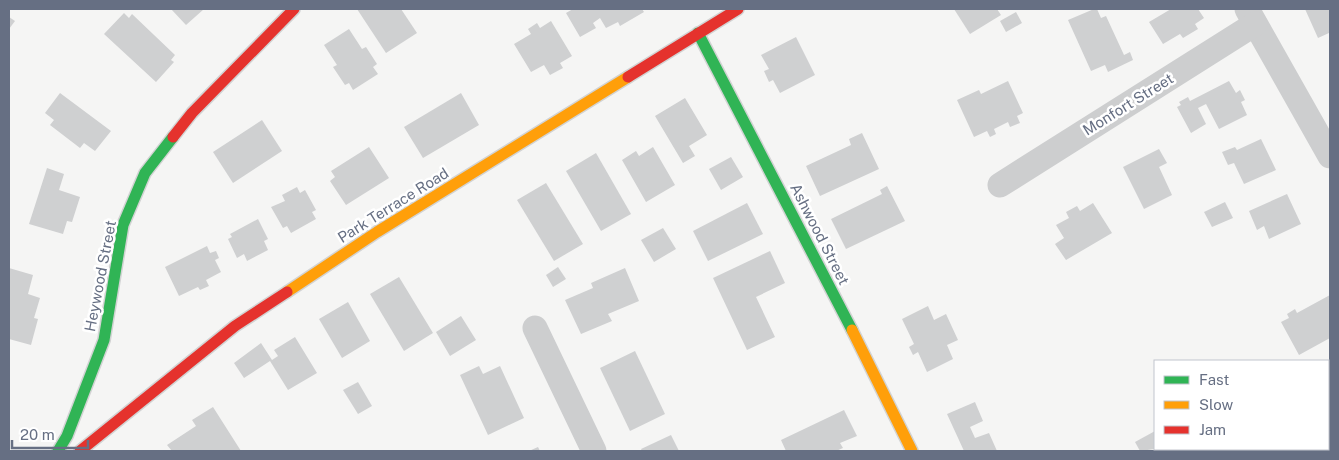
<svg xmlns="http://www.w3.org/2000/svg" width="1339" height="460" font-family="'Public Sans',sans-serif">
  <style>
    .building { fill: #cfd0d1 }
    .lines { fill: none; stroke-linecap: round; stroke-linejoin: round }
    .fast-casing { stroke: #d2d3d3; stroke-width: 14 }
    .slow-casing { stroke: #d2d3d3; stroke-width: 14 }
    .jam-casing { stroke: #d2d3d3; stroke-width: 14 }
    .street { stroke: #cdcecf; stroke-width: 25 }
    .fast { stroke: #30b455; stroke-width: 11 }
    .slow { stroke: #ff9f0a; stroke-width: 11 }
    .jam { stroke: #e5322d; stroke-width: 11 }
    .labels { text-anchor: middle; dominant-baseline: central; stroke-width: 5; stroke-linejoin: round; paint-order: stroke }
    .street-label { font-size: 15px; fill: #666f83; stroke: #fff }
  </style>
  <rect width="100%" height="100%" fill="#f5f5f4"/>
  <g class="building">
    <path d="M 171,9 L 204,9 L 186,25 Z"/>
    <path d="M 357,9 L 401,9 L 417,33 L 386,53 Z"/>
    <path d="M 573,9 L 642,9 L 644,12 L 620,26 L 618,22 L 606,28 L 600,18 L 593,23 L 596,28 L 580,37 L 566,13 Z"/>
    <path d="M 954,9 L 997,9 L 1001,15 L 970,34 Z"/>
    <path d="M 1094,9 L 1097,9 L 1101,18 L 1106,16 L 1124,55 L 1130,52 L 1133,60 L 1108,72 L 1105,65 L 1091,71 L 1068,20 Z"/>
    <path d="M 1171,9 L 1198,9 L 1204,18 L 1195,24 L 1198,29 L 1183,38 L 1180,34 L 1163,44 L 1149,22 Z"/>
    <path d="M 1305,9 L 1330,9 L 1330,36 L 1329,33 L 1318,38 Z"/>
    <path d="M 1016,12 L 1022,23 L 1006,32 L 1000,21 Z"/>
    <path d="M 124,13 L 129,18 L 132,14 L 175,55 L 171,60 L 174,62 L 156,82 L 104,34 Z"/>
    <path d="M 9,17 L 15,21 L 9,29 Z"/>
    <path d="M 551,21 L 572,56 L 560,63 L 563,68 L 550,75 L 544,65 L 531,72 L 514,44 L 531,34 L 528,29 L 537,23 L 540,28 Z"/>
    <path d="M 349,29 L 362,49 L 366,47 L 377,64 L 373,67 L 378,74 L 353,90 L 349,83 L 345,85 L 333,67 L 337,65 L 324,45 Z"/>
    <path d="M 796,37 L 815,75 L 780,93 L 773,80 L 769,82 L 764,71 L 769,69 L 761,55 Z"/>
    <path d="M 1008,81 L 1023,113 L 1017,116 L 1020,123 L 1010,127 L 1008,122 L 994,129 L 996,134 L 990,137 L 987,131 L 974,137 L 957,100 L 979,90 L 981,94 Z"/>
    <path d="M 1229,81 L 1236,93 L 1240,90 L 1245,100 L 1241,102 L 1247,115 L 1219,129 L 1206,104 L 1198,108 L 1206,124 L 1191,133 L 1177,107 L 1181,105 L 1179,102 L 1188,97 L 1190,101 Z"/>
    <path d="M 60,93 L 111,131 L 95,151 L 84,143 L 80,148 L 50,125 L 54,120 L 45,113 Z"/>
    <path d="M 461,93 L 479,125 L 423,158 L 404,127 Z"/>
    <path d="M 685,98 L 707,135 L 689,146 L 695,156 L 683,163 L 655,116 Z"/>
    <path d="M 262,120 L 282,151 L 233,183 L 213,152 Z"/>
    <path d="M 862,133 L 879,169 L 820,196 L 806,166 L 851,145 L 849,139 Z"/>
    <path d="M 1261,139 L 1276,170 L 1244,184 L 1234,163 L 1228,165 L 1222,152 L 1235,147 L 1237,150 Z"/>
    <path d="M 369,147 L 389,178 L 346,205 L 330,181 L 335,177 L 331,171 Z"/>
    <path d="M 653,147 L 675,185 L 646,202 L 622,160 L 636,151 L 639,156 Z"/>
    <path d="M 1159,149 L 1167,163 L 1159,167 L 1172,195 L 1144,209 L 1123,167 Z"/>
    <path d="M 596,153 L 631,214 L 601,231 L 566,171 Z"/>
    <path d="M 731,157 L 743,177 L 721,190 L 709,169 Z"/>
    <path d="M 47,168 L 64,174 L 59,190 L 80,197 L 72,222 L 67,221 L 63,234 L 29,224 Z"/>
    <path d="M 546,183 L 583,244 L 554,261 L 517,200 Z"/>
    <path d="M 887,186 L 905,221 L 846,249 L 831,219 L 882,194 L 880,190 Z"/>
    <path d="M 297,187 L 300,193 L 305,190 L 316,210 L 312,212 L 316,219 L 291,233 L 287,226 L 283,228 L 271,207 L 285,201 L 282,195 Z"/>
    <path d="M 1287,194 L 1301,224 L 1269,239 L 1264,226 L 1257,230 L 1249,211 Z"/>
    <path d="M 1225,202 L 1233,218 L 1212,227 L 1204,212 Z"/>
    <path d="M 747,203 L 763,234 L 708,261 L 693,231 Z"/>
    <path d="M 1093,203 L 1112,233 L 1066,260 L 1055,244 L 1064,238 L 1056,225 L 1069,218 L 1066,212 L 1077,206 L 1080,211 Z"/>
    <path d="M 258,219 L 268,239 L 264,241 L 268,250 L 247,261 L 244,254 L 237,258 L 228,239 L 232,237 L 230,234 Z"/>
    <path d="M 663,228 L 676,249 L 654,262 L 641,240 Z"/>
    <path d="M 207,246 L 210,253 L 216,251 L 219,258 L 215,260 L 221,272 L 206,280 L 209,286 L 200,290 L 198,287 L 179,296 L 165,267 Z"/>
    <path d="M 770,251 L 785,283 L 756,297 L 775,337 L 747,350 L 713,278 Z"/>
    <path d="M 558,267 L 566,279 L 553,287 L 546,275 Z"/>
    <path d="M 9,268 L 33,275 L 28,294 L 40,298 L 34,318 L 38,319 L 31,345 L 9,339 Z"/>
    <path d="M 625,268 L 639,301 L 608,314 L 612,321 L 581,334 L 565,300 L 593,288 L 591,283 Z"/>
    <path d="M 399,277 L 433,333 L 404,351 L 370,294 Z"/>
    <path d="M 1330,295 L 1330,338 L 1299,355 L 1281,322 L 1289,318 L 1287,314 L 1295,309 L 1297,313 Z"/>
    <path d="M 348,302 L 370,341 L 342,358 L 319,319 Z"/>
    <path d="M 928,306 L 934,320 L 946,314 L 958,340 L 947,345 L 953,359 L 927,372 L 918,352 L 913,355 L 909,347 L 914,344 L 902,319 Z"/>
    <path d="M 461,316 L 476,340 L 450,356 L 436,332 Z"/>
    <path d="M 295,337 L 317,373 L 288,390 L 270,361 L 244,378 L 234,363 L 261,343 L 272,360 L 278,356 L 274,350 Z"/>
    <path d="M 635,351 L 665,414 L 630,431 L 600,368 Z"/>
    <path d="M 479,366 L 483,374 L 500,366 L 524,418 L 488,435 L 460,375 Z"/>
    <path d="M 358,382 L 372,406 L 358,414 L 343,390 Z"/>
    <path d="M 975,402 L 983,421 L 970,427 L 975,438 L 989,433 L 997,451 L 964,451 L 947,414 Z"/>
    <path d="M 213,407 L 241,451 L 172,451 L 167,445 L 196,426 L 192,420 Z"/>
    <path d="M 844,410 L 857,436 L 840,443 L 843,448 L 836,451 L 786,451 L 781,440 Z"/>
    <path d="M 1155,431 L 1155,449 L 1140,451 L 1135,442 Z"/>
    <path d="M 671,435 L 679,451 L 642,451 L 641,449 Z"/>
    <path d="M 538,447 L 540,451 L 529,451 Z"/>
  </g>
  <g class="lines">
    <defs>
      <g id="fast">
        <path d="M 698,33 L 852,330"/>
        <path d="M 58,451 L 67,436 L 104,340 L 123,225 L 145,173 L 173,137"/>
      </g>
      <g id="slow">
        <path d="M 287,292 L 377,232 L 628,77"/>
        <path d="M 852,330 L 912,451"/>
      </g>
      <g id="jam">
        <path d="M 628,77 L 738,9"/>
        <path d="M 173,137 L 192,113 L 294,9"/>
        <path d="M 80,451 L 235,326 L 287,292"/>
      </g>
    </defs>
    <use href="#fast" class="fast-casing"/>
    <use href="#slow" class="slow-casing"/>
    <use href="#jam" class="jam-casing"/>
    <g class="street">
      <path d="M 1247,9 L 1330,156"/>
      <path d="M 1000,185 L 1255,24"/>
      <path d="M 535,328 L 594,451"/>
    </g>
    <use href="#fast" class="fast"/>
    <use href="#slow" class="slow"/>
    <use href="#jam" class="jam"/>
  </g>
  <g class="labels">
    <g class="street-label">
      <text transform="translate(1128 104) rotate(-32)">Monfort Street</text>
      <text transform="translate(393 205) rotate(-32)">Park Terrace Road</text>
      <text transform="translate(820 234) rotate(63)">Ashwood Street</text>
      <text transform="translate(100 276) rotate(-79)">Heywood Street</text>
    </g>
  </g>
  <rect width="1339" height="460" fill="none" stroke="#666f83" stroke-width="20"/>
  <rect x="1154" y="360" width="175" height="90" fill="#ffffff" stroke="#c2c5cd"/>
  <rect x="1164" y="376" width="25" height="8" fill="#30b455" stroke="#c2c5cd"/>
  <text x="1199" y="385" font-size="15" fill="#666f83">Fast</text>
  <rect x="1164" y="401" width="25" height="8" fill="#ff9f0a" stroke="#c2c5cd"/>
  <text x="1199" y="410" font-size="15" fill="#666f83">Slow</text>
  <rect x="1164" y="426" width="25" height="8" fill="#e5322d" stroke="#c2c5cd"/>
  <text x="1199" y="435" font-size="15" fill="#666f83">Jam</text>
  <path d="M12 440v8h76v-8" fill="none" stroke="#666f83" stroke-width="2.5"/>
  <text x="20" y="440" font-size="15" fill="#666f83" stroke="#ffffff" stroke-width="4" paint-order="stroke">20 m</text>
</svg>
